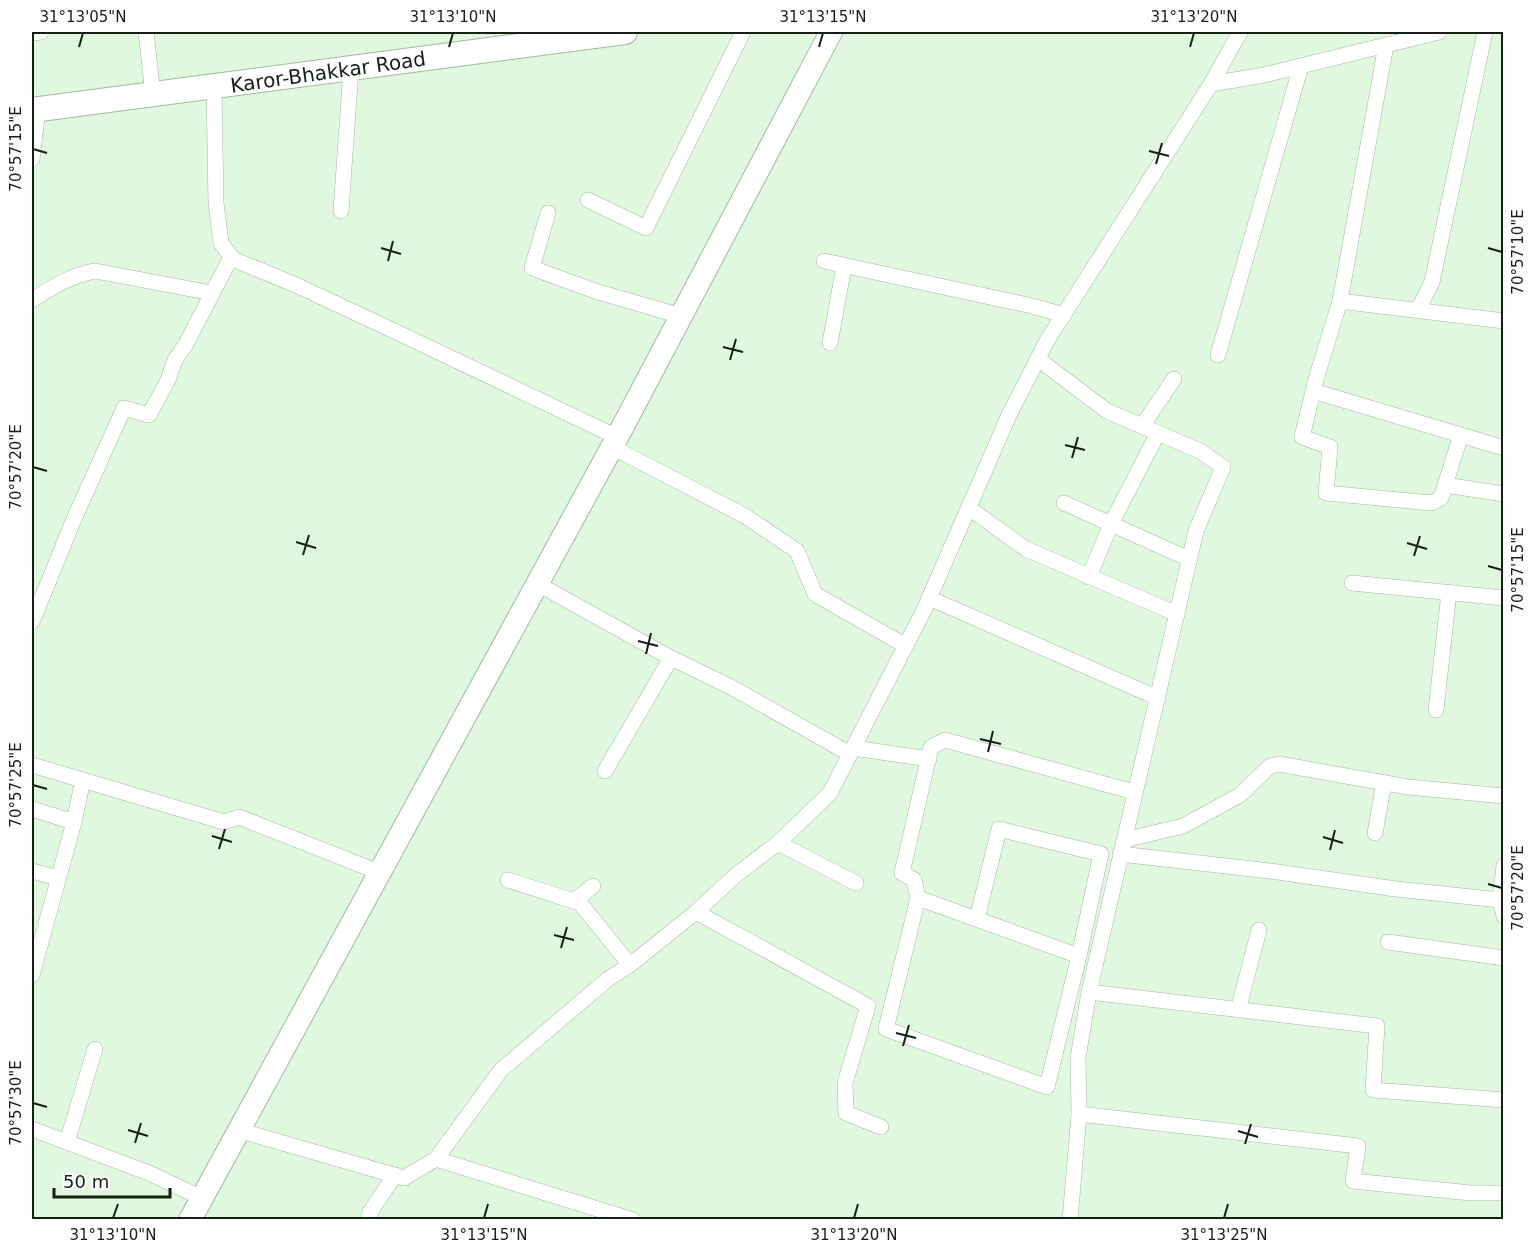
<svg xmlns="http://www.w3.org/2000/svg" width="1535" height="1251" font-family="'DejaVu Sans',sans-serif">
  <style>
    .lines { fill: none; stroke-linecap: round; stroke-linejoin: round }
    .minor-casing { stroke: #a2b9a0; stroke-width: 16 }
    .secondary-casing { stroke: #a2b9a0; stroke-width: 24 }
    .primary-casing { stroke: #a2b9a0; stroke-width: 26 }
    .minor { stroke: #fff; stroke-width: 15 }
    .secondary { stroke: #fff; stroke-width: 22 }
    .primary { stroke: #fff; stroke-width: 24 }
    .ticks { fill: none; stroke: #161f16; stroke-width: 2 }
    .labels { text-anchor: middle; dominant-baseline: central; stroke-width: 5; stroke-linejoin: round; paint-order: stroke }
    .street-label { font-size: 20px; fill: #161f16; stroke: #fdfdfd }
    .neatline { fill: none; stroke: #161f16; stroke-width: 2 }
    .ticks-label { font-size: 15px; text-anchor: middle; fill: #161f16 }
  </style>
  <rect width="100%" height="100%" fill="#e0f8de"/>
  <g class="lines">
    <defs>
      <g id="minor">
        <path d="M 146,32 L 153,95"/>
        <path d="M 32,33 L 41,32"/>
        <path d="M 1386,45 L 1340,301 L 1316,379 L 1302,437 L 1330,447 L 1326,493 L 1431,503 L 1441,498 L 1461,435"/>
        <path d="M 1211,84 L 1264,75 L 1439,32"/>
        <path d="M 214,87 L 216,203 L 221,243 L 233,259 L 298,286 L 405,336 L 617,437"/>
        <path d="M 32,159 L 38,109"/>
        <path d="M 588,200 L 646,228 L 743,32"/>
        <path d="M 341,211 L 351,69"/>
        <path d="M 548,213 L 532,268 L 595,291 L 681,316"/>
        <path d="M 824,261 L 1032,306 L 1064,315"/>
        <path d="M 32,300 C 53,287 71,275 95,271 L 212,293"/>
        <path d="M 1340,301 L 1504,321"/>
        <path d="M 1418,310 L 1432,282 L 1485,32"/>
        <path d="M 830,343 L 844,266"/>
        <path d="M 1218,355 L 1301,66"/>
        <path d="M 1038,359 L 1107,411 L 1200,451 L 1223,467 L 1196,531 L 1089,992 L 1078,1058 L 1079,1114 L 1070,1220"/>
        <path d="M 1313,391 L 1504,448"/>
        <path d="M 1142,426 L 1174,379"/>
        <path d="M 612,447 L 745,516 L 797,551 L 815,594 L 906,646"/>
        <path d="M 1445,485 L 1504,494"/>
        <path d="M 1064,503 L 1189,559"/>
        <path d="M 969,508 L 1026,549 L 1177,614"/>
        <path d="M 1089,577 L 1111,524 L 1158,433"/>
        <path d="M 1352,583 L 1504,598"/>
        <path d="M 538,584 L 671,658 L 731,687 L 850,754"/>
        <path d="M 929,598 L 1158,698"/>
        <path d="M 32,622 L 74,519 L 124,408 L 149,415 L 168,380 L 175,360 L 186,344 L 228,263 L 233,259"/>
        <path d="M 1436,710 L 1449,592"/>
        <path d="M 853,748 L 929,759"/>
        <path d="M 32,765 L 224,822 L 239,817 L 381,873"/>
        <path d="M 605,771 L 671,658"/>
        <path d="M 32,809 L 74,822"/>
        <path d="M 1375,833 L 1384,783"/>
        <path d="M 1124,840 L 1183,826 L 1240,795 L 1270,766 L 1279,764 L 1408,787 L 1504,796"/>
        <path d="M 778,843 L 856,883"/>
        <path d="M 1120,854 L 1270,871 L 1396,889 L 1500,900"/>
        <path d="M 1504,866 L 1500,900 L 1504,916"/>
        <path d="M 32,871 L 58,878"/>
        <path d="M 508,880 L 580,903 L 630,965"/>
        <path d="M 918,898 L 1079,956"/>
        <path d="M 574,901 L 593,886"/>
        <path d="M 696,912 L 868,1006 L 845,1083 L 846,1113 L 881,1127"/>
        <path d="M 977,919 L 999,829 L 1101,854 L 1079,956 L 1047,1087 L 886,1029 L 918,898 L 914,880 L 902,873 L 931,747 L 945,740 L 1134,792"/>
        <path d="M 1388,942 L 1504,958"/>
        <path d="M 32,975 L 74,822 L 83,780"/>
        <path d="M 1089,992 L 1377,1026 L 1373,1090 L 1504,1100"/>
        <path d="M 1238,1010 L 1259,930"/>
        <path d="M 1079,1114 L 1358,1146 L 1353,1181 L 1471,1193 L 1504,1193"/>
        <path d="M 32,1129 L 149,1173 L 202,1198"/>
        <path d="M 238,1130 L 404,1178 L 436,1159 L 501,1070 L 608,979 L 630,965 L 696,912 L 736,875 L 778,843 L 830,793 L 924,610 L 1009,415 L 1048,339 L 1211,84 L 1240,32"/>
        <path d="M 67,1142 L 95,1049"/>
        <path d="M 436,1159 L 633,1220"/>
        <path d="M 369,1220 L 370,1212 L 395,1175"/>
      </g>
      <path id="secondary" d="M 190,1220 L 612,447 L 831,32"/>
      <path id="primary" d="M 32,110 L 625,32"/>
    </defs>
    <use href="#minor" class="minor-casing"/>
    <use href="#secondary" class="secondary-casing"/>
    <use href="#primary" class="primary-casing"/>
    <use href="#minor" class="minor"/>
    <use href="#secondary" class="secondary"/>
    <use href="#primary" class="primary"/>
  </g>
  <path class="ticks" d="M 79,47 L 83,33M 449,47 L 453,33M 819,47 L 823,33M 1190,47 L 1194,33M 33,149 L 47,153M 1149,151 L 1169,156M 1156,164 L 1162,143M 381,248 L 401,254M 1488,248 L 1502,252M 388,261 L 393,241M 723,347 L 743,352M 730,360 L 736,339M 1065,445 L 1085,450M 1072,458 L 1078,437M 33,467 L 47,471M 296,542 L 316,548M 1407,543 L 1427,549M 303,555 L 309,535M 1414,556 L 1420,536M 1488,566 L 1502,570M 638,641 L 658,646M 646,654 L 651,633M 980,739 L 1001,744M 988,752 L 993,731M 33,785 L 47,789M 212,836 L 232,842M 1323,837 L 1343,843M 219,849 L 225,829M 1330,850 L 1335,830M 1488,884 L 1502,888M 554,935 L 574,940M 561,948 L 567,927M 896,1033 L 916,1038M 903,1046 L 909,1025M 33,1103 L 47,1107M 128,1130 L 148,1136M 1238,1131 L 1258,1137M 135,1143 L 141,1123M 1245,1144 L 1251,1124M 113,1218 L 118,1204M 484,1218 L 488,1204M 854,1218 L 858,1204M 1224,1218 L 1228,1204"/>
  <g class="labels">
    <g class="street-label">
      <text transform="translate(328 72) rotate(-8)">Karor-Bhakkar Road</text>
    </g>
  </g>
  <rect width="1535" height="1251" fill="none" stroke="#fdfdfd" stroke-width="66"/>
  <path d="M54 1188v9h116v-9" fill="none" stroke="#161f16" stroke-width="3"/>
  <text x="63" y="1188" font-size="18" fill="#161f16" stroke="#fdfdfd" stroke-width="4.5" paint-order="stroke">50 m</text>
  <rect x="33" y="33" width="1469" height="1185" class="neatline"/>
  <g class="ticks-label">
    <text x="83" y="22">31°13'05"N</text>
    <text x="453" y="22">31°13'10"N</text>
    <text x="823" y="22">31°13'15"N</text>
    <text x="1194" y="22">31°13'20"N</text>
    <text transform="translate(16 149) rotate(-90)" y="5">70°57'15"E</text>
    <text transform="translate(1518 252) rotate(-90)" y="5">70°57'10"E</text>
    <text transform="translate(16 467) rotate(-90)" y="5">70°57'20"E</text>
    <text transform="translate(1518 570) rotate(-90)" y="5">70°57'15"E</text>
    <text transform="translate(16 785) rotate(-90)" y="5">70°57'25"E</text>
    <text transform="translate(1518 888) rotate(-90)" y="5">70°57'20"E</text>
    <text transform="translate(16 1103) rotate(-90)" y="5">70°57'30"E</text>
    <text x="113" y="1240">31°13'10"N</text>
    <text x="484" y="1240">31°13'15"N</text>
    <text x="854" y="1240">31°13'20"N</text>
    <text x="1224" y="1240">31°13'25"N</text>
  </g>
</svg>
